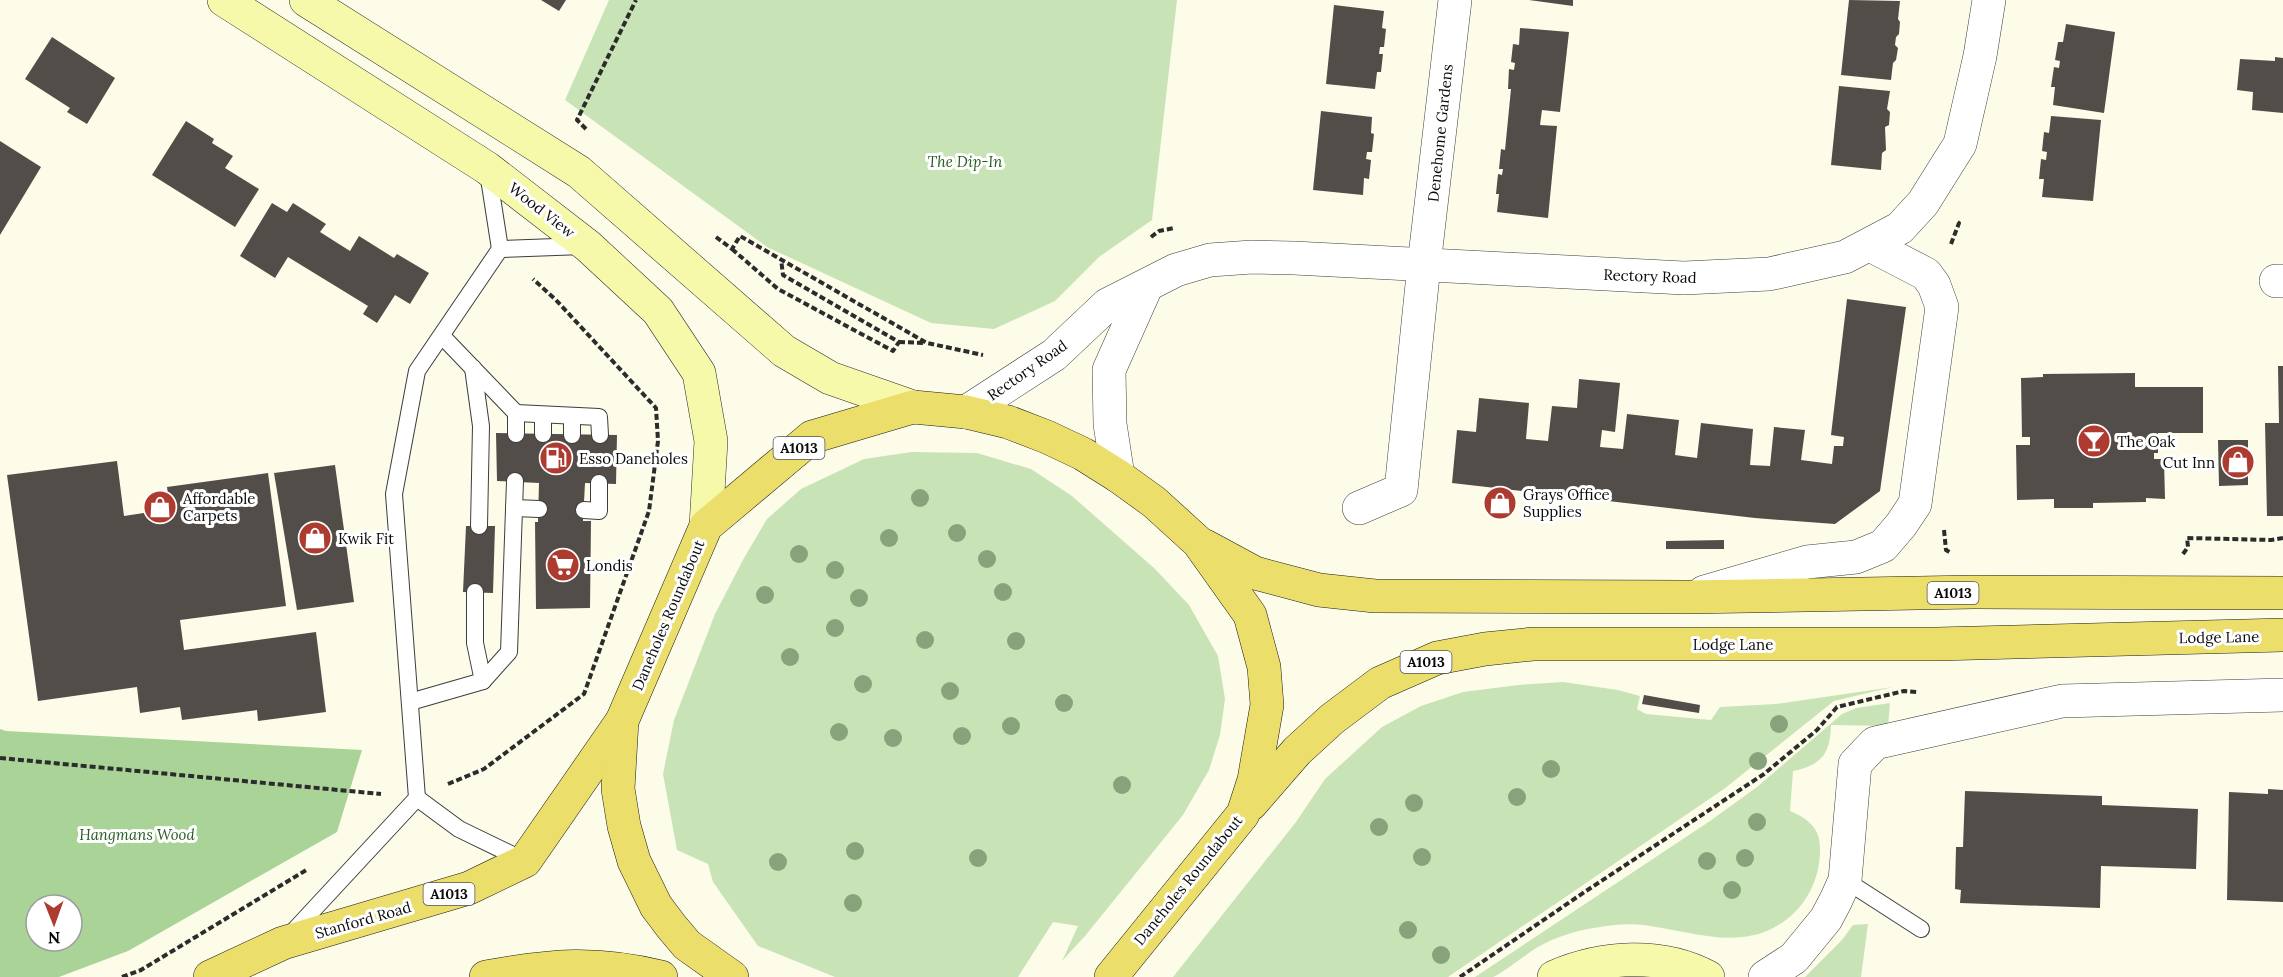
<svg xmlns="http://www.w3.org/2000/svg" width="2283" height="977" font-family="Lora,serif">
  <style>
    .green { fill: #c8e4b7 }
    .forest { fill: #aad398; fill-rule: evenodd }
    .building { fill: #524d48 }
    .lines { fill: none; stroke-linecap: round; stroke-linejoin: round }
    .lane-casing { stroke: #3d3d3d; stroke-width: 18 }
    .street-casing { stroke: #3d3d3d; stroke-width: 34 }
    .secondary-casing { stroke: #2c2c2c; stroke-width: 34 }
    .primary-casing { stroke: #1b1b1b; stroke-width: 34 }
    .path { stroke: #2c2c2c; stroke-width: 4; stroke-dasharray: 6 3; stroke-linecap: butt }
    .lane { stroke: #fff; stroke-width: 16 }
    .street { stroke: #fff; stroke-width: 33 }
    .secondary { stroke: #f6f8aa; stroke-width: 33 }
    .primary { stroke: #ecde6a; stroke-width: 33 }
    .tree { fill: #87a37b }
    .labels { text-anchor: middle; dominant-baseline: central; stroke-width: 6; stroke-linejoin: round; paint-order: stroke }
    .shield { fill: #fff; stroke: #545454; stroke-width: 1.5 }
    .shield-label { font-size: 14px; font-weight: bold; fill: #0a0a0a }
    .street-label { font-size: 15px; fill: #0a0a0a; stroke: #fff }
    .park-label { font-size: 15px; font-style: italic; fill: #265b21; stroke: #fff }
    .poi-label { font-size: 15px; fill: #0a0a0a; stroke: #fff; text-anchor: start }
  </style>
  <rect width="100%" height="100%" fill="#fdfce9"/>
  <g class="green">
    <path d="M 609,0 L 1177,0 L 1152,220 L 1099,257 L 1055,301 L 994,329 L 931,323 L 767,247 L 565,100 Z"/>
    <path d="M 912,452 L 977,453 L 1031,469 L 1072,496 L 1154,568 L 1189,605 L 1218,656 L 1225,699 L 1220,735 L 1209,770 L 1183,815 L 1085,936 L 1062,961 L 1078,926 L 1053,922 L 1018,977 L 835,977 L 758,946 L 713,882 L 708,864 L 677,850 L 663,774 L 674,720 L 715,614 L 744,558 L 767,519 L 801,489 L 864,459 Z"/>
    <path d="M 1563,682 L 1618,690 L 1640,696 L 1637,709 L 1646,714 L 1711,720 L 1720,707 L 1776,704 L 1893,687 L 1834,701 L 1724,789 L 1448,977 L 1173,977 L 1296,822 L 1325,779 L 1382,727 L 1421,706 L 1463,692 L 1518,685 Z"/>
    <path d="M 1890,703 L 1888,726 L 1831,725 C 1830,754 1822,765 1793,771 L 1790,811 C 1809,819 1821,829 1820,851 C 1820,873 1811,896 1795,912 C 1750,956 1697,932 1644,925 C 1628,923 1610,925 1594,928 C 1575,931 1555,937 1538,947 C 1529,952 1499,976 1493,977 C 1488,977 1480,977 1475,977 L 1710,821 L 1757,787 L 1842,714 L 1856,708 Z"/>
    <path d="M 1868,924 L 1861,977 L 1805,977 L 1842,940 L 1853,925 Z"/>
  </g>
  <path class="forest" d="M 0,729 L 6,731 L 362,750 L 337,832 L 128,951 L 59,977 L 0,977 ZM 36,905 L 72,905 L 72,941 L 36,941 Z"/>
  <g class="building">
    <path d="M 541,0 L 566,0 L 559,11 Z"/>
    <path d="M 1529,0 L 1573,0 L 1573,6 Z"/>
    <path d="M 1849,0 L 1900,1 L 1898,19 L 1900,22 L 1899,34 L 1896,37 L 1895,45 L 1898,48 L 1896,60 L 1893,63 L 1891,80 L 1841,75 Z"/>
    <path d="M 1334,5 L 1384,11 L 1382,28 L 1386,29 L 1384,47 L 1380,47 L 1379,54 L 1383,54 L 1381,72 L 1377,72 L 1375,89 L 1326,84 Z"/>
    <path d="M 2066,24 L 2115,32 L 2104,113 L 2053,105 L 2055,87 L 2051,87 L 2054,67 L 2059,68 L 2060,61 L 2055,60 L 2058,42 L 2063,42 Z"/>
    <path d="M 1520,28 L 1569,32 L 1560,112 L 1542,110 L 1540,125 L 1557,126 L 1548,218 L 1497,212 L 1499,194 L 1496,194 L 1498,174 L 1502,175 L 1503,169 L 1499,169 L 1501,149 L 1505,150 L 1511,89 L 1508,89 L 1509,69 L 1514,70 L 1515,63 L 1511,62 L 1513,44 L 1519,45 Z"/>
    <path d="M 52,37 L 115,78 L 87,124 L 67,112 L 70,108 L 25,79 Z"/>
    <path d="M 2275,57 L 2283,58 L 2283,113 L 2252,110 L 2253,92 L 2237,90 L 2240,59 L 2275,61 Z"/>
    <path d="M 1839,86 L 1890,91 L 1887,109 L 1890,112 L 1889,125 L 1885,127 L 1886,150 L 1882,153 L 1881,170 L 1831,165 Z"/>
    <path d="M 1321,111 L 1372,117 L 1371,133 L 1374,134 L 1372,152 L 1367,152 L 1366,159 L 1371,160 L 1369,179 L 1364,178 L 1363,195 L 1313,190 Z"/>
    <path d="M 2051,116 L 2101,120 L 2093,201 L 2042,197 L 2044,179 L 2039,179 L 2041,159 L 2046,160 L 2047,152 L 2042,151 L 2044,132 L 2049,133 Z"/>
    <path d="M 186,121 L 214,139 L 212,143 L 233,156 L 225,168 L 259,189 L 235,227 L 152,175 Z"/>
    <path d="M 0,141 L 41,167 L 0,235 Z"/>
    <path d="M 272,203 L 287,212 L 293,203 L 326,224 L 320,232 L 350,251 L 359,236 L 394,258 L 397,254 L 429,273 L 410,304 L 395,295 L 377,323 L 363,314 L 368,306 L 288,257 L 275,278 L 240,256 Z"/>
    <path d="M 1847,299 L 1906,307 L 1880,491 L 1835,524 L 1755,518 L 1452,483 L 1457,430 L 1476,432 L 1479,398 L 1529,403 L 1526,439 L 1548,441 L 1552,406 L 1577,408 L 1579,379 L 1620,383 L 1615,432 L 1602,430 L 1600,447 L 1623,449 L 1627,414 L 1679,420 L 1675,455 L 1697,458 L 1701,423 L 1753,429 L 1750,465 L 1770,466 L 1774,427 L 1805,430 L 1801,460 L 1832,464 L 1834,446 L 1843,446 L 1844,437 L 1831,435 Z"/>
    <path d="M 2278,366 L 2283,366 L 2283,516 L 2267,516 L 2265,423 L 2279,423 Z"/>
    <path d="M 2135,373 L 2135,387 L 2203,387 L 2203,433 L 2158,433 L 2158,453 L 2154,453 L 2154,459 L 2164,459 L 2165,499 L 2146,498 L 2146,502 L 2093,503 L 2093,508 L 2054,508 L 2054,499 L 2017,500 L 2016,445 L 2030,445 L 2030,437 L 2022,437 L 2021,378 L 2043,377 L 2043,374 Z"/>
    <path d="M 496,433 L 617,435 L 616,484 L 585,483 L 583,521 L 591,521 L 590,608 L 536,609 L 535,522 L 538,522 L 539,483 L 497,481 Z"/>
    <path d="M 2218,440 L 2248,440 L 2248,485 L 2219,486 Z"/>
    <path d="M 117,461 L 124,516 L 170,509 L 167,487 L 268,473 L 286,606 L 180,620 L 184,650 L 316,632 L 326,712 L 258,721 L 257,710 L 182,720 L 180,707 L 140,713 L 137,687 L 38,701 L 7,475 Z"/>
    <path d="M 335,465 L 354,602 L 297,610 L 274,473 Z"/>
    <path d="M 466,526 L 495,526 L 493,593 L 463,592 Z"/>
    <path d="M 1724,540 L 1724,549 L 1666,549 L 1666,541 Z"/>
    <path d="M 1644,695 L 1700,705 L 1699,713 L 1642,704 Z"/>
    <path d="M 2268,789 L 2283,790 L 2283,902 L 2227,900 L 2229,792 L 2268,794 Z"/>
    <path d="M 1965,791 L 2102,796 L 2102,805 L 2198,809 L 2196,869 L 2101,866 L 2100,908 L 1960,903 L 1961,890 L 1955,889 L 1956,847 L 1963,847 Z"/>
  </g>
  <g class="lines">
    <defs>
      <g id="lane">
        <path d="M 500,249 L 583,246"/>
        <path d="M 442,336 L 516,413 L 516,434"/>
        <path d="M 473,368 L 481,426 L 479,526"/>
        <path d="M 516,413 L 599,417 L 600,435"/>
        <path d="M 543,415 L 543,434"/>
        <path d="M 572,435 L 572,417"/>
        <path d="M 514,508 L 539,509"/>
        <path d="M 584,510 L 599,511 L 599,483"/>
        <path d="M 475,592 L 475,643 L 483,681"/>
        <path d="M 410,702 L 483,681 L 509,652 L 515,481"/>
        <path d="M 417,798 L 459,829 L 525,861"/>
        <path d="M 1845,880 L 1921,929"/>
        <path d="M 289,936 L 417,798 L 394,494 L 417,371 L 500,249 L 488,172"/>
      </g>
      <g id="street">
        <path d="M 2276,281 L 2283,281"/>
        <path d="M 966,412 L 1054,355 L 1107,305 L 1176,270 L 1210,260 L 1252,257 L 1294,258 L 1684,278 L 1769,274 L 1845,257 L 1900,228 L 1923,203 L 1960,144 L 1980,56 L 1989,0"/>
        <path d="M 1118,476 L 1110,424 L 1109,370 L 1146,287"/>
        <path d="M 1359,508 L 1401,490 L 1424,265 L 1455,0"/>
        <path d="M 1704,592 L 1807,562 L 1856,557 L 1883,546 L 1901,525 L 1915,504 L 1942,307 L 1934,285 L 1926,274 L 1870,245"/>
        <path d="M 1765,977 L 1794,958 L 1826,919 L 1836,900 L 1845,880 L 1855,764 L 1875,743 L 2062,701 L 2283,695"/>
      </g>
      <g id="secondary">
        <path d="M 224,0 L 487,168 L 588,246 L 658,311 L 699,373 L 711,441 L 706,526"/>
        <path d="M 306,0 L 579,172 L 784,351 L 830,378 L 913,407"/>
        <path d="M 1554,977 C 1602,956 1661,952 1708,977"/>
      </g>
      <g id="primary">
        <path d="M 1205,546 L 1255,573 L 1319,590 L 1375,596 L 1688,597 L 1974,592 L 2283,593"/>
        <path d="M 1251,804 L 1297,751 L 1332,719 L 1380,683 L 1437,658 L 1485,649 L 1533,644 L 1937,644 L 2283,635"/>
        <path d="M 210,977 L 283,943 L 469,888 L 525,861 L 622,721"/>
        <path d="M 486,977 C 552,965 595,961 661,977"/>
        <path d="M 732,977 L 687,945 L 671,926 L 656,906 L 634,861 L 624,826 L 618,789 L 622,721 L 706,526 L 812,437 L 913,407 L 966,412 L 1008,422 L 1047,437 L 1083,454 L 1118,476 L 1154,502 L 1198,542 L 1250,615 L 1264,667 L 1267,705 L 1254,780 L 1243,814 L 1111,977"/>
      </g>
    </defs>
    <use href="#lane" class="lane-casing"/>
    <use href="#street" class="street-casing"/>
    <use href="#secondary" class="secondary-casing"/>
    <use href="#primary" class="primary-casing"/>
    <g class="path">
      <path d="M 586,129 L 577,120 L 636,0"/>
      <path d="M 716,237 L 732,249 L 740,236 L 927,343 L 983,355"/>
      <path d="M 1151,237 L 1159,231 L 1174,228"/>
      <path d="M 1951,244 L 1959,223 L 1957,222"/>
      <path d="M 732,249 L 778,289 L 893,351 L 899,342 L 783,275 L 781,259"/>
      <path d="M 899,342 L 925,343"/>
      <path d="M 1944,530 L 1946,550 L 1951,553"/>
      <path d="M 2183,554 L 2188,547 L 2187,538 L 2271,540 L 2283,538"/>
      <path d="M 0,758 L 381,794"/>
      <path d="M 448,784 L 484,769 L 584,694 L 649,511 L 658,441 L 656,408 L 556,300 L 533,279"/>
      <path d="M 122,977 L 141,970 L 308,869"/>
      <path d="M 1460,977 L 1586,891 L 1764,774 L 1817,730 L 1837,707 L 1904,691 L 1917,692"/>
    </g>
    <use href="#lane" class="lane"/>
    <use href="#street" class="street"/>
    <use href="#secondary" class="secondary"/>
    <use href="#primary" class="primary"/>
  </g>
  <g class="tree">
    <circle cx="920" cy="498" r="9"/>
    <circle cx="957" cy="533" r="9"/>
    <circle cx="889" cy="538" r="9"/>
    <circle cx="799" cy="554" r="9"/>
    <circle cx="987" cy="559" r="9"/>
    <circle cx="835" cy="570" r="9"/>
    <circle cx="1003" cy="592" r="9"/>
    <circle cx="765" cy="595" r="9"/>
    <circle cx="859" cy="598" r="9"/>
    <circle cx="835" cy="628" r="9"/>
    <circle cx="925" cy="640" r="9"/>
    <circle cx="1016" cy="641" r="9"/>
    <circle cx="790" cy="657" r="9"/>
    <circle cx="863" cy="684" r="9"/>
    <circle cx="950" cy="691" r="9"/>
    <circle cx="1064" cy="703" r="9"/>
    <circle cx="1779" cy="724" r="9"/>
    <circle cx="1011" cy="726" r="9"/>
    <circle cx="839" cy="732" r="9"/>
    <circle cx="962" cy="736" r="9"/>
    <circle cx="893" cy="738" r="9"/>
    <circle cx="1758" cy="761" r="9"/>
    <circle cx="1551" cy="769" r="9"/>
    <circle cx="1122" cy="785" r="9"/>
    <circle cx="1517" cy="797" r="9"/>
    <circle cx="1414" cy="803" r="9"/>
    <circle cx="1757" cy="822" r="9"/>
    <circle cx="1379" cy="827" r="9"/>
    <circle cx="855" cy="851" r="9"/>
    <circle cx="1422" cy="857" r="9"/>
    <circle cx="978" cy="858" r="9"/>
    <circle cx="1745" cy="858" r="9"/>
    <circle cx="1707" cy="861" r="9"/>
    <circle cx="778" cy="862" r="9"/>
    <circle cx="1732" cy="890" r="9"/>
    <circle cx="853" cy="903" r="9"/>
    <circle cx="1408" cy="930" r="9"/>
    <circle cx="1441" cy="955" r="9"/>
  </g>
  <defs>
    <symbol id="bar-disc" viewBox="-11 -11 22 22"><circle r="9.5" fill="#ad3b30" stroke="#fff"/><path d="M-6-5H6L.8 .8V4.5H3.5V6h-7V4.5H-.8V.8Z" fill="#fff"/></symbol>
    <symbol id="fuel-disc" viewBox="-11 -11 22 22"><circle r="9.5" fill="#ad3b30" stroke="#fff"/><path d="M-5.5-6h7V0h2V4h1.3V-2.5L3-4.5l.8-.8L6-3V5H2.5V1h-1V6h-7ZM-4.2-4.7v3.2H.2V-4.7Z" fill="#fff"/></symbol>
    <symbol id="shop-disc" viewBox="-11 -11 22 22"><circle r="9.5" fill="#ad3b30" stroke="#fff"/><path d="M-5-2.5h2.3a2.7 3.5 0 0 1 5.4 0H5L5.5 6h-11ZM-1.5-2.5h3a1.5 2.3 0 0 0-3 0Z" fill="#fff"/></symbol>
    <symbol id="supermarket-disc" viewBox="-11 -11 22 22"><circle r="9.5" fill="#ad3b30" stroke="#fff"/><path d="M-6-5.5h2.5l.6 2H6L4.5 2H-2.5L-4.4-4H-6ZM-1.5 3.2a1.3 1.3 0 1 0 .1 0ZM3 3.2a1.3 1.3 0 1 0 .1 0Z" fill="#fff"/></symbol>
  </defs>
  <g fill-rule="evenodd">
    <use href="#bar-disc" x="2075" y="422" width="38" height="38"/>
    <use href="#fuel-disc" x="537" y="439" width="38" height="38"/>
    <use href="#shop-disc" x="2219" y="443" width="38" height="38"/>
    <use href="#shop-disc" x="1481" y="484" width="38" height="38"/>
    <use href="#shop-disc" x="141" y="488" width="38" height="38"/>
    <use href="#shop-disc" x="296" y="519" width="38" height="38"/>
    <use href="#supermarket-disc" x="544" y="546" width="38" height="38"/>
  </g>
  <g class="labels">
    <g class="shield">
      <rect x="773.5" y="437" width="51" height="22" rx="4.5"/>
      <rect x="1927.5" y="582" width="51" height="22" rx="4.5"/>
      <rect x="1400.5" y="651" width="51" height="22" rx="4.5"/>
      <rect x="423.5" y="883" width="51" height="22" rx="4.5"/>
    </g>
    <g class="shield-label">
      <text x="799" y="448">A1013</text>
      <text x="1953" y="593">A1013</text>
      <text x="1426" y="662">A1013</text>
      <text x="449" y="894">A1013</text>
    </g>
    <g class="street-label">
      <text transform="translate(1440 133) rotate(-84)">Denehome Gardens</text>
      <text transform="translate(542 210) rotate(38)">Wood View</text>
      <text transform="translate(1650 276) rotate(2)">Rectory Road</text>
      <text transform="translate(1027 370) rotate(-35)">Rectory Road</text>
      <text transform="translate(668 615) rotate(-67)">Daneholes Roundabout</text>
      <text transform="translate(2219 637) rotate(-1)">Lodge Lane</text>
      <text x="1733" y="644">Lodge Lane</text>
      <text transform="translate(1188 880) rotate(-51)">Daneholes Roundabout</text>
      <text transform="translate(363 920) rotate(-16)">Stanford Road</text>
    </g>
    <g class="park-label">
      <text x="965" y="161">The Dip-In</text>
      <text x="137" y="834">Hangmans Wood</text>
    </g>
    <g class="poi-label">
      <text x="2117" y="441">The Oak</text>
      <text x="579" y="458">Esso Daneholes</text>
      <text x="2215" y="462" text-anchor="end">Cut Inn</text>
      <text x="1523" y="494">Grays Office<tspan x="1523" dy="17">Supplies</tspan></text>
      <text x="183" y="498">Affordable<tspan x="183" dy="17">Carpets</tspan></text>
      <text x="338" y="538">Kwik Fit</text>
      <text x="586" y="565">Londis</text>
    </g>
  </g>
  <g transform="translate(54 923) rotate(179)"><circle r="28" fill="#ffffff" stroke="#9d9d9d" stroke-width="1.5"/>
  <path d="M0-4.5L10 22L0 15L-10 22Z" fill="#ad3b30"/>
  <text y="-9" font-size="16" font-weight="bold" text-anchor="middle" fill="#0a0a0a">N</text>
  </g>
</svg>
